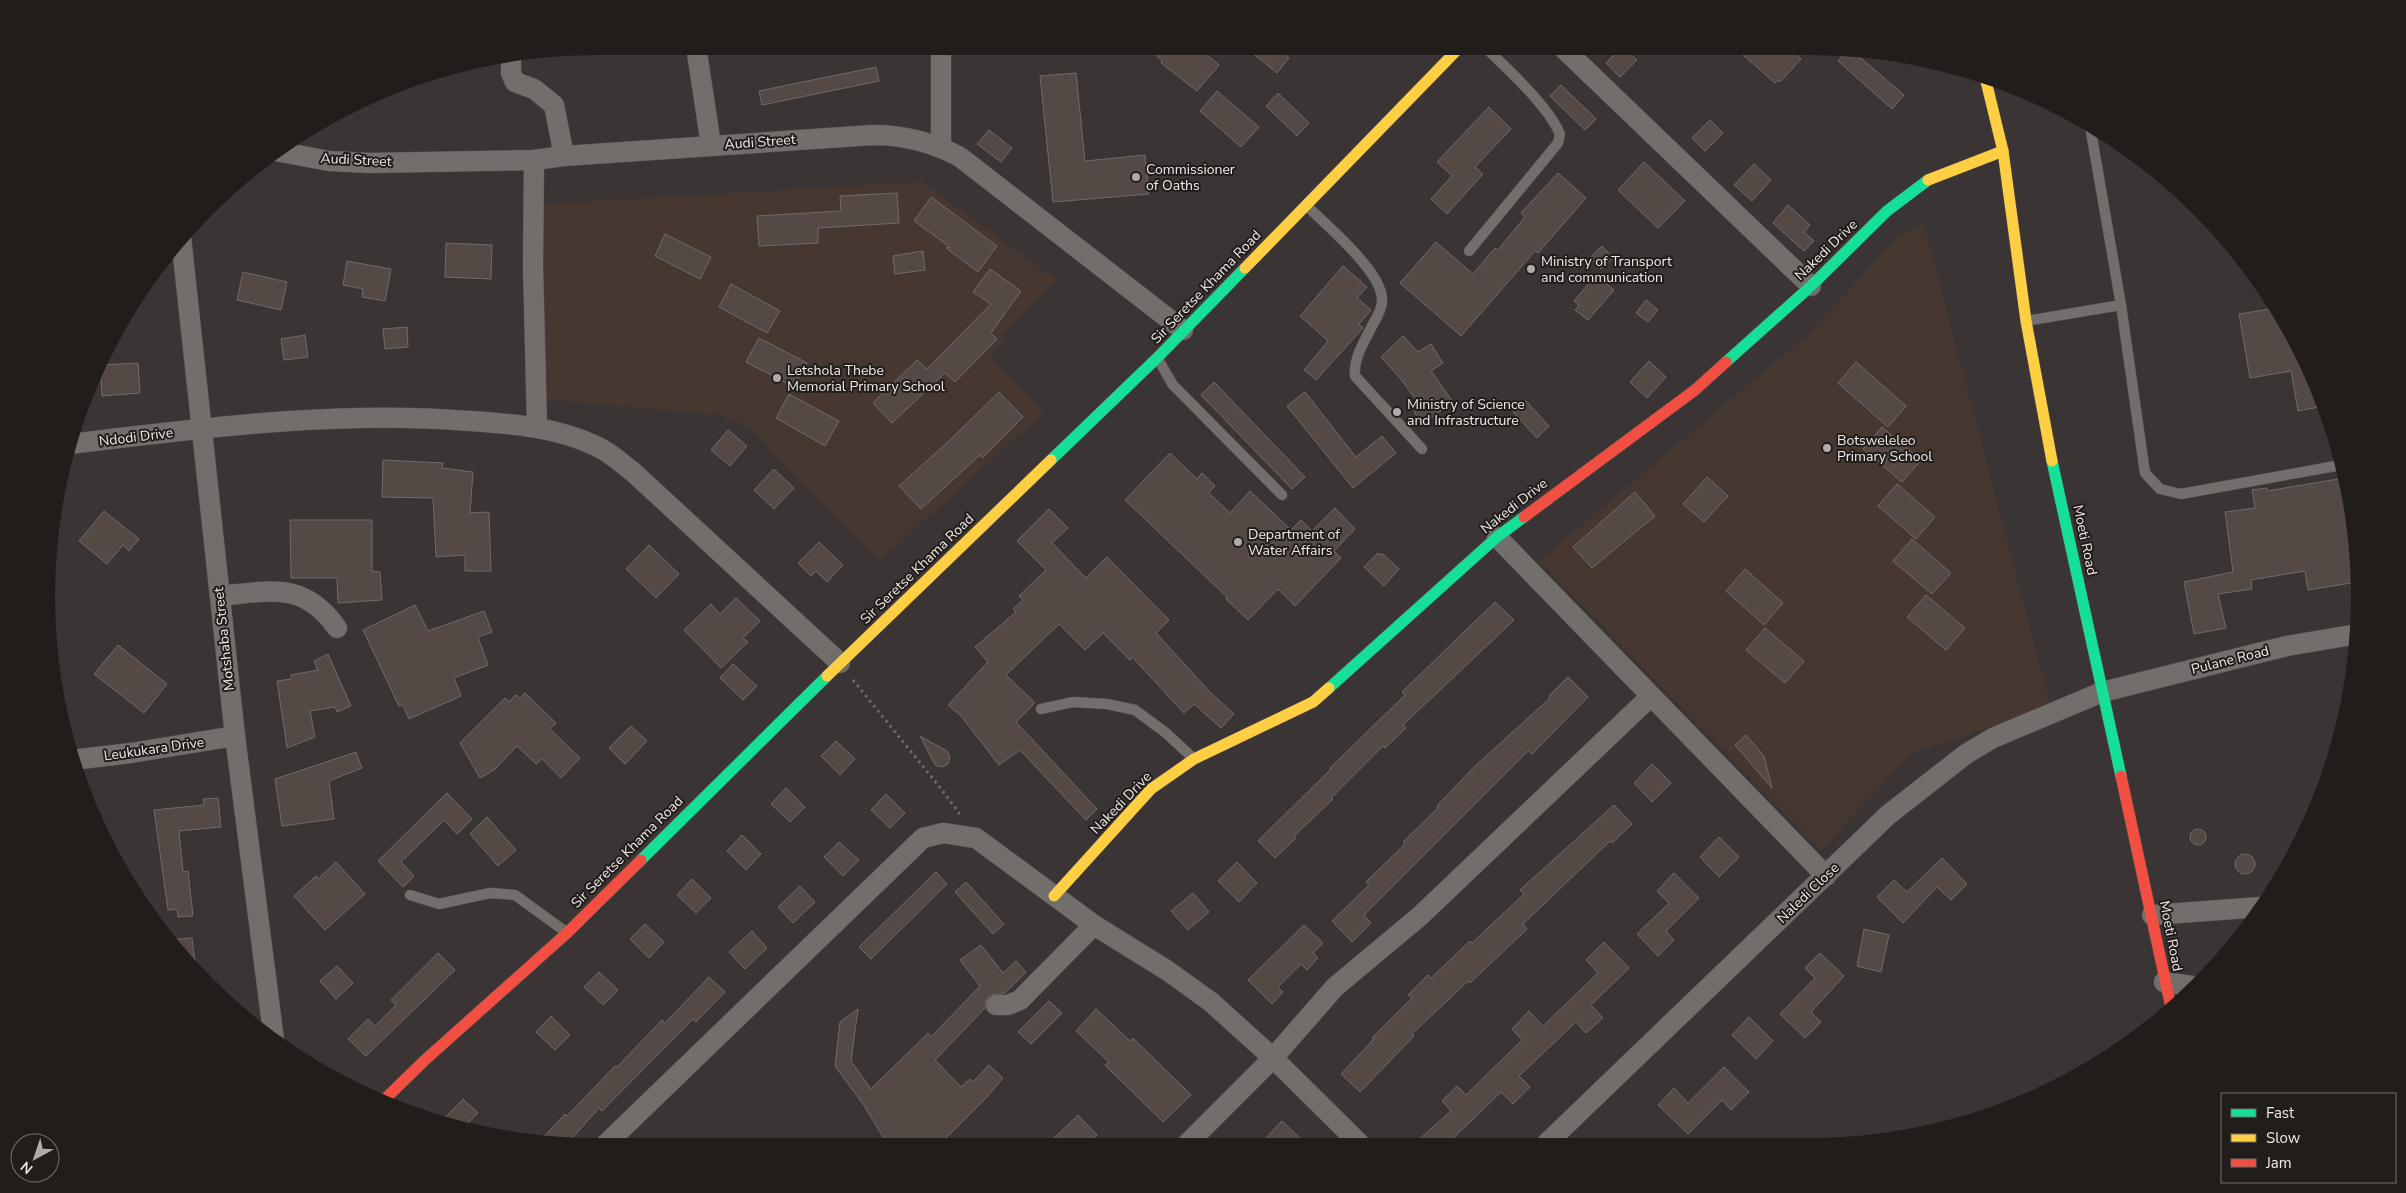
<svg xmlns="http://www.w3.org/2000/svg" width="2406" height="1193" font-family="'Nunito Sans',sans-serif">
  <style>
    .built { fill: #463831 }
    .building { fill: #554945; stroke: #6f6b6a }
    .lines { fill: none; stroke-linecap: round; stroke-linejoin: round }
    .lane-casing { stroke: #575251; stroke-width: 11 }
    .street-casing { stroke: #575251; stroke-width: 21 }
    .fast-casing { stroke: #575251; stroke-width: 12 }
    .slow-casing { stroke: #575251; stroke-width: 12 }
    .jam-casing { stroke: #575251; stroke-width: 12 }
    .path { stroke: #706b6a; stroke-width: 3; stroke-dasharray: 2.5 4; stroke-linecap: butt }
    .lane { stroke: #726e6c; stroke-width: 10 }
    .street { stroke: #726e6c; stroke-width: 20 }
    .fast { stroke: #16e098; stroke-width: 11 }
    .slow { stroke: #ffcf43; stroke-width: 11 }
    .jam { stroke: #f24e42; stroke-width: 11 }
    .poi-dot { fill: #b0aaa8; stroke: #211d1b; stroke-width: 2 }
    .labels { text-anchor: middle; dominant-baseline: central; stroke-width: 4; stroke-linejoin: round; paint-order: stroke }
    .street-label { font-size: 14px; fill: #f0e9e7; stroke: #211d1b }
    .poi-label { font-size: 14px; fill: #f0e9e7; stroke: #211d1b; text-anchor: start }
  </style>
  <rect width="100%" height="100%" fill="#3a3534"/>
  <g class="built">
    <path d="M 922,182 L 1057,280 L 1000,335 L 1005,342 L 990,357 L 1044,412 L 880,561 L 748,426 L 720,415 L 545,399 L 543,204 Z"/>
    <path d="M 1924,224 L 2050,704 L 2029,715 L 1912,753 L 1821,850 L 1539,561 L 1806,336 L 1899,236 Z"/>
  </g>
  <g class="building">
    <path d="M 1147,47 L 1198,47 L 1219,65 L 1197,91 L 1161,63 L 1162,61 Z"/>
    <path d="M 1245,47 L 1275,47 L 1289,58 L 1277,73 Z"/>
    <path d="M 1622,47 L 1637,60 L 1620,77 L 1606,63 Z"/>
    <path d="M 1734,47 L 1803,47 L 1797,55 L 1801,59 L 1780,82 L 1778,80 L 1775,83 Z"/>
    <path d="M 1849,48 L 1904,95 L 1892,109 L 1838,61 Z"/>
    <path d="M 876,67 L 879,81 L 762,105 L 759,91 Z"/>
    <path d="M 1076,73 L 1085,161 L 1145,155 L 1149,194 L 1053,202 L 1040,76 Z"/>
    <path d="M 1561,85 L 1596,119 L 1585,130 L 1550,96 Z"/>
    <path d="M 1217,91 L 1259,127 L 1241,147 L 1200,111 Z"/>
    <path d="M 1278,93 L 1309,123 L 1297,136 L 1266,106 Z"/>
    <path d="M 1489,107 L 1511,129 L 1475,167 L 1483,174 L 1447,214 L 1431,199 L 1452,176 L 1437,162 Z"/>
    <path d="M 1710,120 L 1723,133 L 1705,151 L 1692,138 Z"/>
    <path d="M 989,130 L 1012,148 L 1001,162 L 977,144 Z"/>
    <path d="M 1644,162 L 1685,201 L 1658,228 L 1618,190 Z"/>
    <path d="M 1754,164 L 1771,180 L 1752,201 L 1734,185 Z"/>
    <path d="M 1558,173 L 1586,198 L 1538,253 L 1535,251 L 1461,336 L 1400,283 L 1436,242 L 1473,274 L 1495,248 L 1498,250 L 1525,217 L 1521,213 Z"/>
    <path d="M 897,193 L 899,223 L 818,228 L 818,243 L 759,246 L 757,216 L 841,211 L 840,196 Z"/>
    <path d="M 931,197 L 997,246 L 978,272 L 946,248 L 950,247 L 914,221 Z"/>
    <path d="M 1788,205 L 1810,225 L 1804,232 L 1814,241 L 1804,251 L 1773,223 Z"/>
    <path d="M 665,234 L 711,257 L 700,279 L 655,256 Z"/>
    <path d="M 446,243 L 492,245 L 491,279 L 445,277 Z"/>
    <path d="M 1602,246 L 1613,258 L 1601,269 L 1590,258 Z"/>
    <path d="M 923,251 L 925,270 L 895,274 L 893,256 Z"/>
    <path d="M 347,261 L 391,269 L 385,301 L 362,297 L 363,289 L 343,285 Z"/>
    <path d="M 1343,266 L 1367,287 L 1357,298 L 1371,310 L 1359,324 L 1363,328 L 1316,380 L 1304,370 L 1328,341 L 1300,316 Z"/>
    <path d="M 990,269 L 1021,291 L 991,333 L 997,339 L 955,382 L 945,373 L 892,423 L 873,403 L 917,360 L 927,369 L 991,304 L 973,292 Z"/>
    <path d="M 243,272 L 287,282 L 281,310 L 237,300 Z"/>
    <path d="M 1596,275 L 1614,290 L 1588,320 L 1575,310 L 1579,306 L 1574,301 Z"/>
    <path d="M 731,284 L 780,311 L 767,333 L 719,307 Z"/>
    <path d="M 1646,300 L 1658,310 L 1648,322 L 1636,313 Z"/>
    <path d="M 2276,308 L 2286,321 L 2325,406 L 2298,411 L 2291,371 L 2250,378 L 2239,314 Z"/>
    <path d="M 407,327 L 408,347 L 385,349 L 383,329 Z"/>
    <path d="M 305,335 L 308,357 L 284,360 L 281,339 Z"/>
    <path d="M 1403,336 L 1418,352 L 1431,344 L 1443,363 L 1431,371 L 1453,402 L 1422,424 L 1414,412 L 1421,406 L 1400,378 L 1381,357 Z"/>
    <path d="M 759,338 L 807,363 L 794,387 L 746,362 Z"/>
    <path d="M 1649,361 L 1666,377 L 1647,398 L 1630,382 Z"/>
    <path d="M 1856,362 L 1906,406 L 1888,427 L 1838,383 Z"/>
    <path d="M 138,363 L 140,393 L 102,396 L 100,365 Z"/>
    <path d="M 1214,382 L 1305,477 L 1292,489 L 1201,395 Z"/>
    <path d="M 999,392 L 1023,417 L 982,458 L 980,455 L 921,509 L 899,486 L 949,441 Z"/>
    <path d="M 1305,392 L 1356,457 L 1382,436 L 1396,453 L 1353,488 L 1287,406 Z"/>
    <path d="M 789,394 L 839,421 L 825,446 L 776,418 Z"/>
    <path d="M 1526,401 L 1549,426 L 1537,438 L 1513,412 Z"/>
    <path d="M 1882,427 L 1921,460 L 1902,482 L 1863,449 Z"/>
    <path d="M 728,430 L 747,446 L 730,466 L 711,450 Z"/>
    <path d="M 1170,453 L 1197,479 L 1202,473 L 1215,486 L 1209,493 L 1230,513 L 1250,491 L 1291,530 L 1301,520 L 1312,531 L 1335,508 L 1355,529 L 1334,551 L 1341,558 L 1295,606 L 1278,589 L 1248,620 L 1226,599 L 1227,597 L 1125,500 Z"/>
    <path d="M 383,460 L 443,463 L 442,468 L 473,472 L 470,513 L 489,512 L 491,571 L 465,571 L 465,555 L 436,557 L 433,498 L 382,497 Z"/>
    <path d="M 774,469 L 794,488 L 774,509 L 754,490 Z"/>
    <path d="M 1707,477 L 1728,496 L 1704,522 L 1683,504 Z"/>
    <path d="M 2344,478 L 2355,524 L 2357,582 L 2308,590 L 2305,571 L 2251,580 L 2252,589 L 2218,594 L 2226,628 L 2194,634 L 2184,582 L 2233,572 L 2225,512 L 2255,508 L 2252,490 L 2267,488 L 2267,491 Z"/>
    <path d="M 1897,484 L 1935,517 L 1916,539 L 1878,506 Z"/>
    <path d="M 1635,492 L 1655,516 L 1592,568 L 1573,547 Z"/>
    <path d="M 1049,509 L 1068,528 L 1052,543 L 1086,578 L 1107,557 L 1169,620 L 1156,633 L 1209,691 L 1234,714 L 1221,728 L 1194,704 L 1184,713 L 1132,657 L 1130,660 L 1103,633 L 1085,650 L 1059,624 L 1006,675 L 1035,703 L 1016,722 L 1097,809 L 1086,820 L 1020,750 L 999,765 L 961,716 L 948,705 L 988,662 L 975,647 L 1016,612 L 1013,609 L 1023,600 L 1019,596 L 1046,570 L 1017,541 Z"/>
    <path d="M 104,511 L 139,539 L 129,551 L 123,545 L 107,564 L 79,541 Z"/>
    <path d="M 290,520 L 372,520 L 372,571 L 380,572 L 382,600 L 338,603 L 337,578 L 291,578 Z"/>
    <path d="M 1912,539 L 1951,573 L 1932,594 L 1893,561 Z"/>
    <path d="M 819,542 L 843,565 L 827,582 L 816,571 L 811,576 L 798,563 Z"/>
    <path d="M 649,545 L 679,574 L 656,598 L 626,569 Z"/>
    <path d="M 1378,553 L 1381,555 L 1383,554 L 1399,569 L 1384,586 L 1364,567 Z"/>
    <path d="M 1745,569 L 1783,603 L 1764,625 L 1726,591 Z"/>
    <path d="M 1926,595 L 1965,628 L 1946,650 L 1907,617 Z"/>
    <path d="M 736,598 L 760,621 L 743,638 L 748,642 L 721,668 L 684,630 L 711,604 L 720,614 Z"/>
    <path d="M 1495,602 L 1514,620 L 1403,725 L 1406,728 L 1385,748 L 1383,746 L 1331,798 L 1333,799 L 1294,836 L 1296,838 L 1275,858 L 1258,841 L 1331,769 L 1330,768 L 1405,695 L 1402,692 Z"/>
    <path d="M 415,605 L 428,631 L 484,611 L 492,632 L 478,637 L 488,665 L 454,678 L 461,696 L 409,719 L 403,705 L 399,706 L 363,630 Z"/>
    <path d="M 1765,628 L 1804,661 L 1785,683 L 1746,650 Z"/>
    <path d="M 118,645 L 167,684 L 144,713 L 94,674 Z"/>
    <path d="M 328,654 L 351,706 L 337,712 L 335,707 L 310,711 L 315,737 L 287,748 L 277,681 L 291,679 L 291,675 L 318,670 L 314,661 Z"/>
    <path d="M 733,664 L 757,686 L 743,700 L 720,678 Z"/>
    <path d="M 1568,677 L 1588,697 L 1532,754 L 1528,751 L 1364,915 L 1371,923 L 1352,942 L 1332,921 L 1369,885 L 1366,882 L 1405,844 L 1403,842 L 1438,808 L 1437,806 L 1472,769 L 1550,698 L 1549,696 Z"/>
    <path d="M 525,693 L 556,723 L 550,729 L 580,758 L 561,778 L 542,759 L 536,764 L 517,746 L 494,770 L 480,778 L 460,743 L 505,698 L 509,702 L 516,695 L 520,698 Z"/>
    <path d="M 631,726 L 647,741 L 625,764 L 609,748 Z"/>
    <path d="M 1746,735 L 1764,756 L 1772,788 L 1735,745 Z"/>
    <path d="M 920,736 L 947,751 L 950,757 L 948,764 L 942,767 L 935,765 Z"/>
    <path d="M 836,741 L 855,759 L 840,775 L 821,756 Z"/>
    <path d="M 356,752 L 362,768 L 329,781 L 334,819 L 282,826 L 275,779 Z"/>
    <path d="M 1652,764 L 1671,783 L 1652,802 L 1634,783 Z"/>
    <path d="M 786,788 L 805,807 L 790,822 L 771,804 Z"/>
    <path d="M 447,793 L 472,819 L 457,834 L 444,820 L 401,862 L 414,876 L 403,887 L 378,861 Z"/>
    <path d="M 886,794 L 905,813 L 890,828 L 871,810 Z"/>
    <path d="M 218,798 L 221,827 L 179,831 L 183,872 L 188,871 L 193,916 L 178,917 L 177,909 L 168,910 L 154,810 L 204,805 L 203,799 Z"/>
    <path d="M 1614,805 L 1632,824 L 1612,843 L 1610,841 L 1523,924 L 1527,929 L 1470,983 L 1468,981 L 1412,1034 L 1414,1036 L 1360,1092 L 1341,1074 L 1374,1039 L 1372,1038 L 1412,998 L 1408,995 L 1428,975 L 1431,978 L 1470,941 L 1472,943 L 1524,894 L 1520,890 Z"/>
    <path d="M 487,817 L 516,850 L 498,866 L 470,834 Z"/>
    <circle cx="2198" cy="837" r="8"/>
    <path d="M 742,835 L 761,854 L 746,870 L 727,851 Z"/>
    <path d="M 1719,837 L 1739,857 L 1719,877 L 1700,857 Z"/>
    <path d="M 839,842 L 859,860 L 843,876 L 824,857 Z"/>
    <circle cx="2245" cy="864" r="10"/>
    <path d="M 1942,858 L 1967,884 L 1951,900 L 1937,887 L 1903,923 L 1877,897 L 1894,880 L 1907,892 Z"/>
    <path d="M 336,862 L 365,894 L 325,930 L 294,896 L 316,876 L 318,879 Z"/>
    <path d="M 1237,862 L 1257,883 L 1239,902 L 1218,881 Z"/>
    <path d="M 936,872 L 947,884 L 871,959 L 859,947 Z"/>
    <path d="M 1674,873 L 1699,898 L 1666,931 L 1674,940 L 1658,956 L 1637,934 L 1669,903 L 1657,891 Z"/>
    <path d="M 692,879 L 711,898 L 696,913 L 677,895 Z"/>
    <path d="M 966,882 L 1004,924 L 993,934 L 955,892 Z"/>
    <path d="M 800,886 L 815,902 L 793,923 L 778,907 Z"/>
    <path d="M 1193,893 L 1209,912 L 1188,930 L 1171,911 Z"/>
    <path d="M 645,924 L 664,942 L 649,958 L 630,939 Z"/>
    <path d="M 1304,925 L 1323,943 L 1313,953 L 1318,958 L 1307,970 L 1301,964 L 1278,987 L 1283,992 L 1272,1004 L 1248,980 Z"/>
    <path d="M 1864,929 L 1889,935 L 1881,972 L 1857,966 Z"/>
    <path d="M 752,931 L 767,948 L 745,969 L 729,952 Z"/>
    <path d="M 192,938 L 196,972 L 168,940 Z"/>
    <path d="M 1604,942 L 1629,968 L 1591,1005 L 1603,1018 L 1586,1033 L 1576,1022 L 1519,1076 L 1530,1087 L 1513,1104 L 1501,1092 L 1448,1143 L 1415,1143 L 1451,1111 L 1442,1101 L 1457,1086 L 1466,1095 L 1522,1040 L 1512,1029 L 1529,1011 L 1543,1026 L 1598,973 L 1586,960 Z"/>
    <path d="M 981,945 L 1003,973 L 1016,961 L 1026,972 L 1005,993 L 990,995 L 986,1000 L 985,1008 L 935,1060 L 961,1087 L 970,1079 L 973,1082 L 989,1065 L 1003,1078 L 987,1097 L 939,1145 L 888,1145 L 863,1104 L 835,1066 L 840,1022 L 858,1009 L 851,1061 L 871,1089 L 928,1033 L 931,1037 L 980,986 L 960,960 Z"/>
    <path d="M 438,953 L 455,970 L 366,1056 L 348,1039 L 368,1019 L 375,1026 L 396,1005 L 391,1000 Z"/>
    <path d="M 1820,953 L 1844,976 L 1811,1012 L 1821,1022 L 1805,1038 L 1780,1014 L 1815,978 L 1805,968 Z"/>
    <path d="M 337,966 L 353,983 L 336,999 L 320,981 Z"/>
    <path d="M 599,972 L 618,990 L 603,1005 L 584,987 Z"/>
    <path d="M 709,977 L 725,992 L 696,1022 L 693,1019 L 602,1111 L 599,1108 L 565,1146 L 539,1142 L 565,1114 L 567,1116 L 615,1066 L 617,1067 L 662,1020 L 665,1023 Z"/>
    <path d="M 1049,1001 L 1062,1013 L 1031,1044 L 1018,1032 Z"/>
    <path d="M 1096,1009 L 1130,1041 L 1133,1038 L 1191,1095 L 1163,1122 L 1105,1065 L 1109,1062 L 1076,1031 Z"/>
    <path d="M 551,1016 L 570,1035 L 555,1050 L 536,1032 Z"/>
    <path d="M 1749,1017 L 1773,1041 L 1756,1059 L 1732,1035 Z"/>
    <path d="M 1724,1067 L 1749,1092 L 1731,1110 L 1722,1100 L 1688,1134 L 1658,1105 L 1674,1088 L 1688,1103 Z"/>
    <path d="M 463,1099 L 478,1113 L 462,1129 L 440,1123 Z"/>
    <path d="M 1078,1115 L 1097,1135 L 1088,1144 L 1048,1144 Z"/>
    <path d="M 1282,1121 L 1306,1144 L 1260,1144 Z"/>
  </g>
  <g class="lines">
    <defs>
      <g id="lane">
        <path d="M 2090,126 L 2121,305 L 2145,473 L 2160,489 L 2181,494 L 2341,465"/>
        <path d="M 1307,206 C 1326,225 1384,273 1382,301 C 1382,310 1376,319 1372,326 C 1364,343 1353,358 1355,376 L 1422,449"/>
        <path d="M 1469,251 L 1558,143 L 1560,134 C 1547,104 1508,70 1485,47"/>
        <path d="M 2026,321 L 2121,305"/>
        <path d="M 1158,359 L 1173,385 L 1282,495"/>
        <path d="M 1041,709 L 1073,702 L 1107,704 L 1135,710 L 1166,733 L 1193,758"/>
        <path d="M 410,895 L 439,904 L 490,893 L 515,895 L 566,932"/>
      </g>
      <g id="street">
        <path d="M 696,46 L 711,145"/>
        <path d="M 941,47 L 941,147"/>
        <path d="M 1562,47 L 1811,286"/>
        <path d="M 511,55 L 511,73 L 515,82 L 534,89 L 554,105 L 564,156"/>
        <path d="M 276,151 L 329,161 L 370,163 L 534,160 L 564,156 L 873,135 C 905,135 932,142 960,157 L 1183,330"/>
        <path d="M 534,160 L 533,266 L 537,427"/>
        <path d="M 181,237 L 235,736 L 274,1040"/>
        <path d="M 70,444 C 203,428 336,410 470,421 C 513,424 557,427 596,446 C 610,452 621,463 633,472 L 840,663"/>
        <path d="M 1497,537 L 1826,876"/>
        <path d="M 220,596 C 270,591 304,581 337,628"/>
        <path d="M 72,760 L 131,753 L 235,736"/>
        <path d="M 2152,915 L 2261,907"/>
        <path d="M 2164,982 L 2191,986"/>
        <path d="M 996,1005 L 1008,1005 L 1020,1000 L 1094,925"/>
        <path d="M 1547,1143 L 1888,815 L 1966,754 L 1993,738 L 2102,692 L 2287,646 L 2358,634"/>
        <path d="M 1187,1144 L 1273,1058 L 1335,987 L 1420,916 L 1650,697"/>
        <path d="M 605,1145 L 923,838 L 943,833 L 976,838 L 1094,925 L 1168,971 L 1211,1002 L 1273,1058 L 1359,1143"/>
      </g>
      <g id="fast">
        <path d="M 1726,362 L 1811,286 L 1887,211 L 1928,180"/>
        <path d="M 1051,460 L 1157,358 L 1245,268"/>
        <path d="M 2052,461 L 2121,776"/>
        <path d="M 1329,688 L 1497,537 L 1524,517"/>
        <path d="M 641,860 L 827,676"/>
      </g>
      <g id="slow">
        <path d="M 1985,77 L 2003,151 L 2026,321 L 2052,461"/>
        <path d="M 1928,180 L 2003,151"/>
        <path d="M 1245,268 L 1460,47"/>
        <path d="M 827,676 L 1051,460"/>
        <path d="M 1054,896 L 1151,789 L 1194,759 L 1313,702 L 1329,688"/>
      </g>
      <g id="jam">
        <path d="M 1524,517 L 1695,390 L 1726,362"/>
        <path d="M 2121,776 L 2171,1007"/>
        <path d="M 383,1101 L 425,1060 L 567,933 L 641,860"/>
      </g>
    </defs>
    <use href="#lane" class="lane-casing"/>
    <use href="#street" class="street-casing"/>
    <use href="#fast" class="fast-casing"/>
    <use href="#slow" class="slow-casing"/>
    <use href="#jam" class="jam-casing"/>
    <path class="path" d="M 853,680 L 942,790 L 961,816"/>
    <use href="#lane" class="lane"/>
    <use href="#street" class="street"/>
    <use href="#fast" class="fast"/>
    <use href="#slow" class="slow"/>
    <use href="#jam" class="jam"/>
  </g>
  <g class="poi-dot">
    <circle cx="1136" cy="177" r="5"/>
    <circle cx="1531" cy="269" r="5"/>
    <circle cx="777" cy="378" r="5"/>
    <circle cx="1397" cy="412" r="5"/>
    <circle cx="1827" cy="448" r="5"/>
    <circle cx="1238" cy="542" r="5"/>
  </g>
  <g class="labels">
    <g class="street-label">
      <text transform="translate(760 142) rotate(-4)">Audi Street</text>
      <text transform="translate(356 160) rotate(3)">Audi Street</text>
      <text transform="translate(1826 250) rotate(-44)">Nakedi Drive</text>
      <text transform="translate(1206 287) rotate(-46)">Sir Seretse Khama Road</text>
      <text transform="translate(136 437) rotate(-7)">Ndodi Drive</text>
      <text transform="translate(1514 506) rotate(-38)">Nakedi Drive</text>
      <text transform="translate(2085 540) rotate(78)">Moeti Road</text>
      <text transform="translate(917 569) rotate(-44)">Sir Seretse Khama Road</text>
      <text transform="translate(224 639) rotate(-96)">Motshaba Street</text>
      <text transform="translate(2230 660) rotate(-14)">Pulane Road</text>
      <text transform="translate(154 749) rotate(-8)">Leukukara Drive</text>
      <text transform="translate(1121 803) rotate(-46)">Nakedi Drive</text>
      <text transform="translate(627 852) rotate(-45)">Sir Seretse Khama Road</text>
      <text transform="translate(1808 893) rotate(-44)">Naledi Close</text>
      <text transform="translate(2171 936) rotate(79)">Moeti Road</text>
    </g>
    <g class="poi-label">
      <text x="1146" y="169">Commissioner<tspan x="1146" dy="16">of Oaths</tspan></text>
      <text x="1541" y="261">Ministry of Transport<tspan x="1541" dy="16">and communication</tspan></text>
      <text x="787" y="370">Letshola Thebe<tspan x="787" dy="16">Memorial Primary School</tspan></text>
      <text x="1407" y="404">Ministry of Science<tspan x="1407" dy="16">and Infrastructure</tspan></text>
      <text x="1837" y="440">Botsweleleo<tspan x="1837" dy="16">Primary School</tspan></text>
      <text x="1248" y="534">Department of<tspan x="1248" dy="16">Water Affairs</tspan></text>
    </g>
  </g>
  <path d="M0 0H2406V1193H0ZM596 55H1810A541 541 0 0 1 2351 596V597A541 541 0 0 1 1810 1138H596A541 541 0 0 1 55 597V596A541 541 0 0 1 596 55Z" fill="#211d1b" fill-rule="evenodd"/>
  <rect x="2221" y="1093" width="175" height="90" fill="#211d1b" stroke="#746f6d"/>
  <rect x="2231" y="1109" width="25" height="8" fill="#16e098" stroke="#746f6d"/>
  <text x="2266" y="1118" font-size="15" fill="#f0e9e7">Fast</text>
  <rect x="2231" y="1134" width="25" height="8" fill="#ffcf43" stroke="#746f6d"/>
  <text x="2266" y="1143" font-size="15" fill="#f0e9e7">Slow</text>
  <rect x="2231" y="1159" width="25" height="8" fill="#f24e42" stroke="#746f6d"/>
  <text x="2266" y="1168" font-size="15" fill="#f0e9e7">Jam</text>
  <g transform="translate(35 1158) rotate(220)"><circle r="24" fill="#211d1b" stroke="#746f6d"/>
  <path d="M0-4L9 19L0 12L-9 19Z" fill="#b0aaa8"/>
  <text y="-8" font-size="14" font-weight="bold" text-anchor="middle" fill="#f0e9e7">N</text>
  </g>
</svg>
